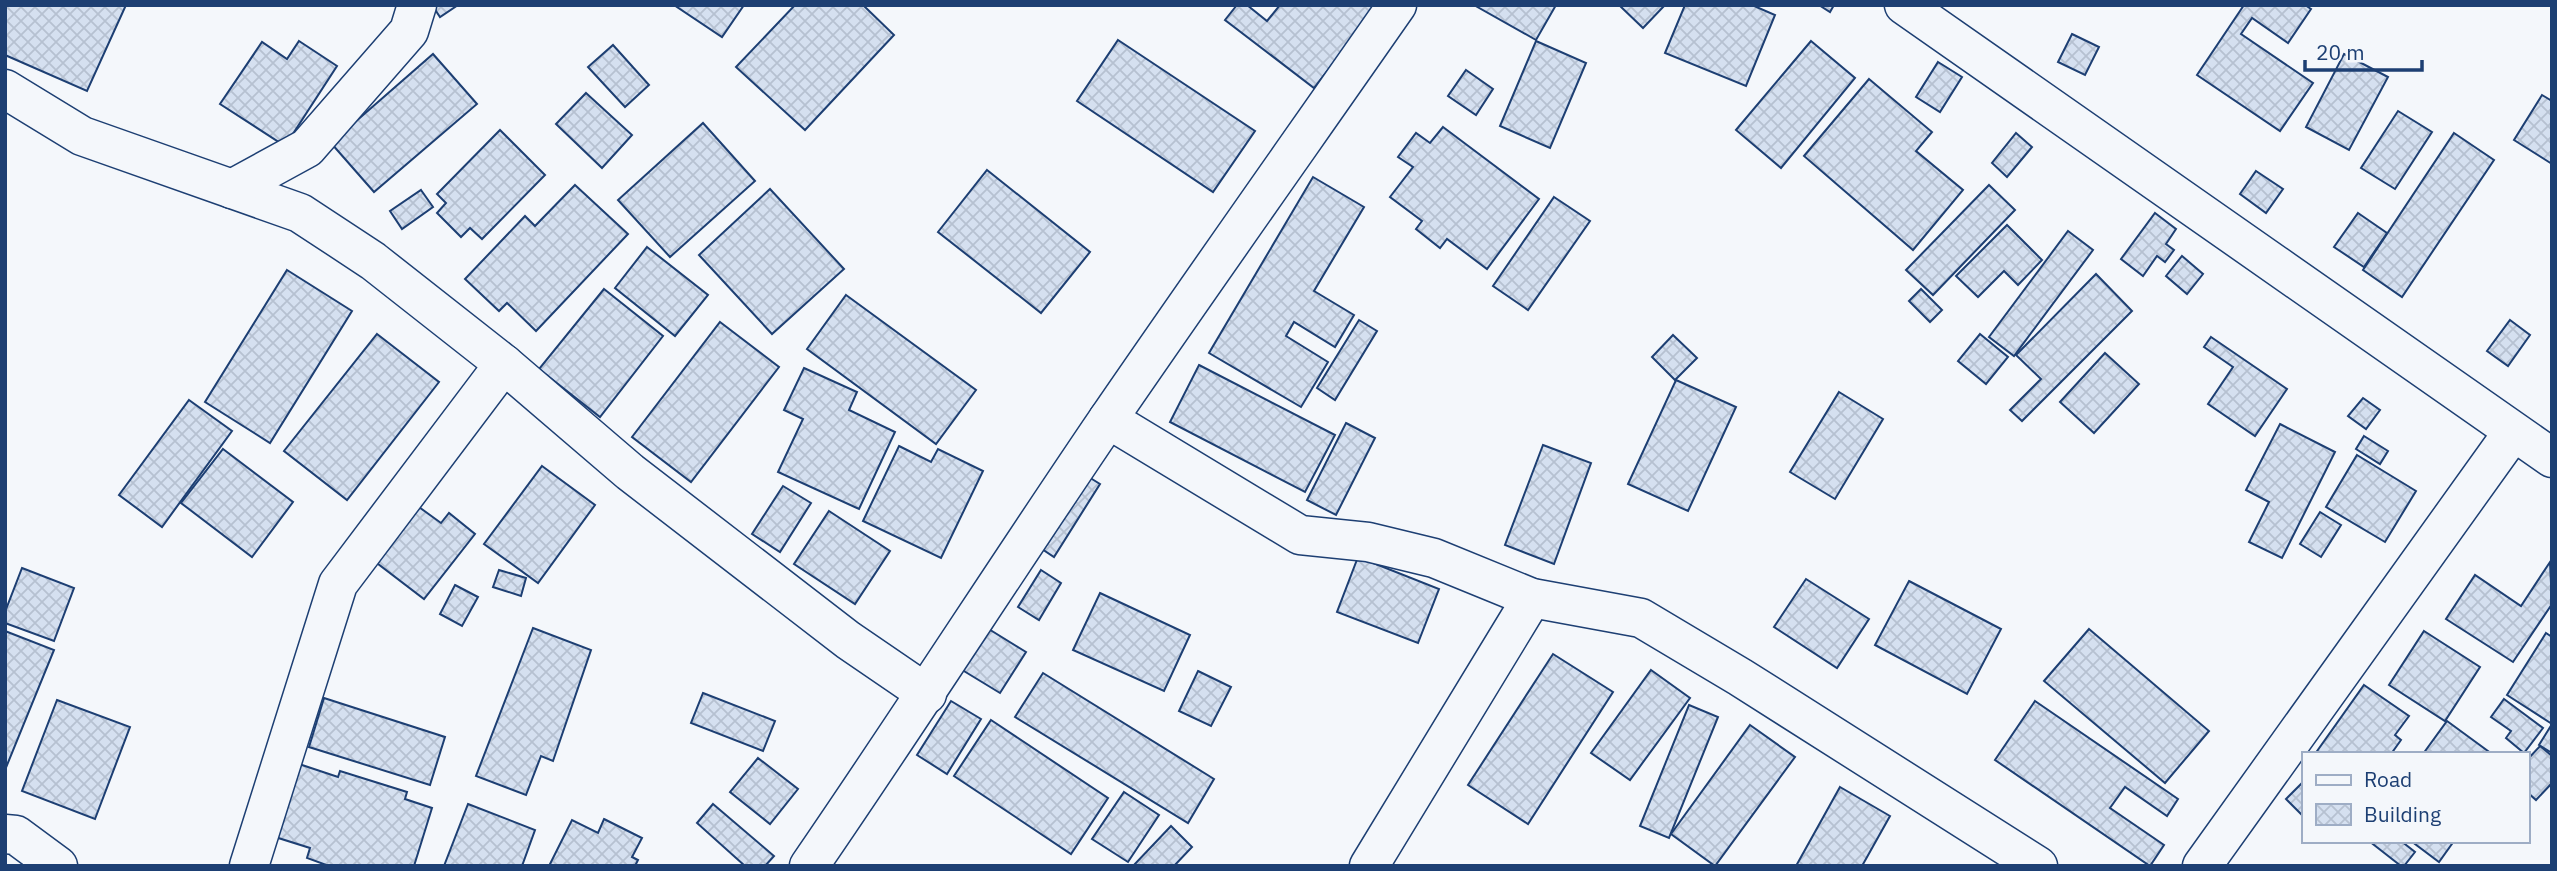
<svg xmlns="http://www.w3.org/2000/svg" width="2557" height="871" font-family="'IBM Plex Sans',sans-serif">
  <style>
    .building { fill: url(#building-cross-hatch); stroke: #1d3f73; stroke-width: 2 }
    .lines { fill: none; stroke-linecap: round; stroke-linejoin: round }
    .minor-casing { stroke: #1d3f73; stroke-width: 41 }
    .minor { stroke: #f4f7fb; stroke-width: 38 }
  </style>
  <defs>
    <pattern id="building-cross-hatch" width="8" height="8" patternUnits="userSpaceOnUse" patternTransform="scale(1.75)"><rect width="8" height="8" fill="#d5e0f0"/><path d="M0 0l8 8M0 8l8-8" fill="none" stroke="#b6c1d1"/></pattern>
  </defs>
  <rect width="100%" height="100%" fill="#f4f7fb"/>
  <g class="building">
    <path d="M 5,5 L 126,5 L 87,91 L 5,55 Z"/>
    <path d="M 432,5 L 458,5 L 440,17 Z"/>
    <path d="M 674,5 L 744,5 L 722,37 Z"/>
    <path d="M 795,5 L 863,5 L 894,35 L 805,130 L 736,67 Z"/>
    <path d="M 1237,5 L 1247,5 L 1267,21 L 1280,5 L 1378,5 L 1314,88 L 1225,20 Z"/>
    <path d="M 1474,5 L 1556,5 L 1536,40 Z"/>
    <path d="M 1619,5 L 1665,5 L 1643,28 Z"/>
    <path d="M 1685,5 L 1752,5 L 1775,15 L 1746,86 L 1665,53 Z"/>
    <path d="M 1819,5 L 1834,5 L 1830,12 Z"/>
    <path d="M 2244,5 L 2305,5 L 2311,9 L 2288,43 L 2252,18 L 2241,34 L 2313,83 L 2280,131 L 2197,75 Z"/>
    <path d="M 2072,34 L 2099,47 L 2085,75 L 2058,62 Z"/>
    <path d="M 1118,40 L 1255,131 L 1213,192 L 1077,101 Z"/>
    <path d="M 299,41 L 337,66 L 285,146 L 220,104 L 262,42 L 287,59 Z"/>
    <path d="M 1536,41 L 1586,63 L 1550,148 L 1500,126 Z"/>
    <path d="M 1811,41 L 1855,78 L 1781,168 L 1736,130 Z"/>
    <path d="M 613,45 L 649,85 L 625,107 L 588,67 Z"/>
    <path d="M 433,54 L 477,104 L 374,192 L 331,143 Z"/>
    <path d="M 2344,54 L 2388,77 L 2349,150 L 2306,127 Z"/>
    <path d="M 1938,62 L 1962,77 L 1940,112 L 1916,97 Z"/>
    <path d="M 1466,70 L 1493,89 L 1476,115 L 1448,96 Z"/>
    <path d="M 1869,79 L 1932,132 L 1916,151 L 1963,190 L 1913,250 L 1804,156 Z"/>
    <path d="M 586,93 L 632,135 L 602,168 L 556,124 Z"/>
    <path d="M 2542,95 L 2552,101 L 2552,164 L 2514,140 Z"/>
    <path d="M 2398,111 L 2432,132 L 2395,189 L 2361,168 Z"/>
    <path d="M 703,123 L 755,181 L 670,257 L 618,200 Z"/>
    <path d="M 1443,127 L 1539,199 L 1487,269 L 1447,239 L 1440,248 L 1416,229 L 1422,221 L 1390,197 L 1413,167 L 1398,157 L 1416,133 L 1430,143 Z"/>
    <path d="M 500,130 L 545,175 L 482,239 L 470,228 L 461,237 L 437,213 L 446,203 L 437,194 Z"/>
    <path d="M 2016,133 L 2032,147 L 2007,177 L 1992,163 Z"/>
    <path d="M 2454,133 L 2494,160 L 2402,297 L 2363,270 Z"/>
    <path d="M 987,170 L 1090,252 L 1041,313 L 938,232 Z"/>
    <path d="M 2256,171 L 2283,189 L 2266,213 L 2240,194 Z"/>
    <path d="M 1313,177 L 1364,207 L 1314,291 L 1354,315 L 1335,347 L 1294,322 L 1286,336 L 1328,362 L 1301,407 L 1209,353 Z"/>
    <path d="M 575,185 L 628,234 L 536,331 L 507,303 L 499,311 L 465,279 L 525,216 L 535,226 Z"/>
    <path d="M 1989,185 L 2015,210 L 1933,295 L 1906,270 Z"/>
    <path d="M 770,189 L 844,269 L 772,334 L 699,255 Z"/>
    <path d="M 421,190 L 433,207 L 402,229 L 390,211 Z"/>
    <path d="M 1554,197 L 1590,221 L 1528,310 L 1493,286 Z"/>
    <path d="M 2155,213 L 2176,229 L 2166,244 L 2174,250 L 2165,262 L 2157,256 L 2143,276 L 2121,259 Z"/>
    <path d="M 2358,213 L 2387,233 L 2364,267 L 2334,247 Z"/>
    <path d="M 2007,225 L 2042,260 L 2018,285 L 2004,271 L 1978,297 L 1956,276 Z"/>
    <path d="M 2068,231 L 2093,250 L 2014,356 L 1989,337 Z"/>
    <path d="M 647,247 L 708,295 L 675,336 L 615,288 Z"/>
    <path d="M 2182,256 L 2203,274 L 2187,294 L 2166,276 Z"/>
    <path d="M 287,270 L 352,311 L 270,443 L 205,402 Z"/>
    <path d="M 2096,274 L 2132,311 L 2022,421 L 2010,410 L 2041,379 L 2016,355 Z"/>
    <path d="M 604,289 L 663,336 L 600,417 L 539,369 Z"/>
    <path d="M 1921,289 L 1942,310 L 1930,322 L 1909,301 Z"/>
    <path d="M 846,295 L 976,390 L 936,444 L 807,349 Z"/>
    <path d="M 1359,320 L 1377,331 L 1335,400 L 1317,388 Z"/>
    <path d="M 2510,320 L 2530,335 L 2508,366 L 2487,351 Z"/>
    <path d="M 720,322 L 779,367 L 691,482 L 632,437 Z"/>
    <path d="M 377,334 L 439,382 L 347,500 L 284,451 Z"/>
    <path d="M 1980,334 L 2008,357 L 1986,384 L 1958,361 Z"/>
    <path d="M 1673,335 L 1697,358 L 1675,380 L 1652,357 Z"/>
    <path d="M 2211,337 L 2287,389 L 2255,436 L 2208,404 L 2233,367 L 2204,347 Z"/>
    <path d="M 2105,353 L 2139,384 L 2094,433 L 2060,402 Z"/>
    <path d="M 1199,365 L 1335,435 L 1305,492 L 1170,422 Z"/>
    <path d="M 804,368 L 857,392 L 849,410 L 895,432 L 859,509 L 778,472 L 803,419 L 784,410 Z"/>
    <path d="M 1676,380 L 1736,407 L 1688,511 L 1628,484 Z"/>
    <path d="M 1839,392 L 1883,419 L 1835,499 L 1790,472 Z"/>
    <path d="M 2363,398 L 2380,410 L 2366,429 L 2348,416 Z"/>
    <path d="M 189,400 L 232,431 L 162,527 L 119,495 Z"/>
    <path d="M 1346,423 L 1375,438 L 1336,515 L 1307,500 Z"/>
    <path d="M 2280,424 L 2335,452 L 2282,558 L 2249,542 L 2269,502 L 2246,490 Z"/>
    <path d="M 2364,436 L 2388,451 L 2380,464 L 2356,449 Z"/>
    <path d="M 1543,445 L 1591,463 L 1554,564 L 1505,545 Z"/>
    <path d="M 899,446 L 931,462 L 938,449 L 983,471 L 941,558 L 863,521 Z"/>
    <path d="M 223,449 L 293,502 L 252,557 L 181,503 Z"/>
    <path d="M 2357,455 L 2416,491 L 2385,542 L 2326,507 Z"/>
    <path d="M 542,466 L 595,505 L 538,583 L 484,544 Z"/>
    <path d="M 1079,471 L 1100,484 L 1054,557 L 1033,543 Z"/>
    <path d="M 783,486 L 811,503 L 780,552 L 752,534 Z"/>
    <path d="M 412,502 L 441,523 L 449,513 L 475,534 L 424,599 L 369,557 Z"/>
    <path d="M 829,511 L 890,551 L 855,604 L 794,564 Z"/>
    <path d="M 2320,512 L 2341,525 L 2321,557 L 2300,544 Z"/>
    <path d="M 1358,557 L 1439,589 L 1418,643 L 1337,612 Z"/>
    <path d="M 2550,562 L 2552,604 L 2513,662 L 2446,619 L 2475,575 L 2521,606 Z"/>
    <path d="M 22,568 L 74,588 L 54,641 L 5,623 L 5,612 Z"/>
    <path d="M 499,570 L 526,578 L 521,596 L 493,587 Z"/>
    <path d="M 1041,570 L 1061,583 L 1039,620 L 1018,607 Z"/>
    <path d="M 1806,579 L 1869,619 L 1837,668 L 1774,627 Z"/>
    <path d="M 1909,581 L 2001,629 L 1967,694 L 1875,645 Z"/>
    <path d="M 455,585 L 478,597 L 462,626 L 440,614 Z"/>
    <path d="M 1100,593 L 1190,635 L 1164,691 L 1073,650 Z"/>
    <path d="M 979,623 L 1026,652 L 1000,693 L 954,665 Z"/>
    <path d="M 533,628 L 591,650 L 553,761 L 541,756 L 526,795 L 476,776 Z"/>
    <path d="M 2089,629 L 2209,731 L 2165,783 L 2044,681 Z"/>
    <path d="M 5,631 L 54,650 L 5,770 Z"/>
    <path d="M 2424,631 L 2480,667 L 2445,721 L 2389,685 Z"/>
    <path d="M 2546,633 L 2552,637 L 2552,724 L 2507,695 Z"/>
    <path d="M 1553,654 L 1613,692 L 1528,824 L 1468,785 Z"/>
    <path d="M 1651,670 L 1690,698 L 1630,780 L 1591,753 Z"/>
    <path d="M 1198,671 L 1231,687 L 1211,726 L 1179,711 Z"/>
    <path d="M 1043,673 L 1214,779 L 1188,823 L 1015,717 Z"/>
    <path d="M 2364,685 L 2409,716 L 2395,735 L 2401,740 L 2391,754 L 2315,754 Z"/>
    <path d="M 703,693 L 775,721 L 763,751 L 691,723 Z"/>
    <path d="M 324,698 L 445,737 L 430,785 L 309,747 Z"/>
    <path d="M 2504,699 L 2543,728 L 2524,753 L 2506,738 L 2511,731 L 2491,717 Z"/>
    <path d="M 57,700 L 130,727 L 95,819 L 22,791 Z"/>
    <path d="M 951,701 L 981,719 L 947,774 L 917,755 Z"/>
    <path d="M 2035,701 L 2178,799 L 2167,816 L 2125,787 L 2110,808 L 2164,845 L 2150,866 L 1995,760 Z"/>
    <path d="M 1689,705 L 1718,717 L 1669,838 L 1640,826 Z"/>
    <path d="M 991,720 L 1108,798 L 1071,854 L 954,776 Z"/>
    <path d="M 2447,721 L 2492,754 L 2423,754 Z"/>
    <path d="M 2552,724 L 2552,753 L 2539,745 Z"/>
    <path d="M 1750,725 L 1795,757 L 1715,866 L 1671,834 Z"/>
    <path d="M 2540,746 L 2552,756 L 2552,783 L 2536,800 L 2527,792 L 2527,760 Z"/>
    <path d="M 758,758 L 798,789 L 770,824 L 730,792 Z"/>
    <path d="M 296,763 L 338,777 L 340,771 L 407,792 L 405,799 L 432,808 L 414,866 L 329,866 L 307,858 L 310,848 L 272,836 Z"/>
    <path d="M 2303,782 L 2303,816 L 2286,799 Z"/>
    <path d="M 1840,787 L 1890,816 L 1862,866 L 1796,866 Z"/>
    <path d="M 1124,792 L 1159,815 L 1128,862 L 1092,839 Z"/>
    <path d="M 468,804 L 535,830 L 522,866 L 444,866 Z"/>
    <path d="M 713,804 L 774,856 L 765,866 L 745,866 L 697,823 Z"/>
    <path d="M 604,819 L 642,838 L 632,857 L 638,860 L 635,866 L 549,866 L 572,820 L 598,833 Z"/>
    <path d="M 1171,826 L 1192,847 L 1174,866 L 1133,866 Z"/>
    <path d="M 2369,841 L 2401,841 L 2415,852 L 2404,866 L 2401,866 Z"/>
    <path d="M 2411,841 L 2454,841 L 2439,862 Z"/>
  </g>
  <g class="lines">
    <defs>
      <g id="minor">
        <path d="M 1904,5 L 2552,458"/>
        <path d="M 5,89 L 82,136 L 300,213 L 373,261 L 504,364 L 630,472 L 848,640 L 927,694"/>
        <path d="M 232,189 L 307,148 L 409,31 L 417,5"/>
        <path d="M 1108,419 L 1300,535 L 1368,542 L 1434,558 L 1532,598 L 1641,618 L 1740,677 L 2038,866"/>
        <path d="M 5,834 L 16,835 L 58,866"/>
        <path d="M 249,866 L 338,584 L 504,364"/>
        <path d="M 809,866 C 910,719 1006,569 1106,422 C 1202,282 1300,144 1397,5"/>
        <path d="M 1369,866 L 1532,598"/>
        <path d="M 2202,866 L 2513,432"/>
      </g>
    </defs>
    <use href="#minor" class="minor-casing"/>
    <use href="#minor" class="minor"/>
  </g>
  <rect width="2557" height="871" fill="none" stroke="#1d3f73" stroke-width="14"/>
  <rect x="2302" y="752" width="228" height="91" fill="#f4f7fb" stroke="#9eadc5" stroke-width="2"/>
  <rect x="2316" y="775" width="35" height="10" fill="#f4f7fb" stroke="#9eadc5" stroke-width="2"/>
  <text x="2364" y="787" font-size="21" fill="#1d3f73">Road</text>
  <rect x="2316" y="804" width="35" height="21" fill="url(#building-cross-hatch)" stroke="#9eadc5" stroke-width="2"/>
  <text x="2364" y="822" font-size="21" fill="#1d3f73">Building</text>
  <path d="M2305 60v10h117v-10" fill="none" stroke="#1d3f73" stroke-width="3.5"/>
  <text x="2316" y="60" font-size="21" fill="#1d3f73" stroke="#f4f7fb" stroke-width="5" paint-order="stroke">20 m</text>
</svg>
